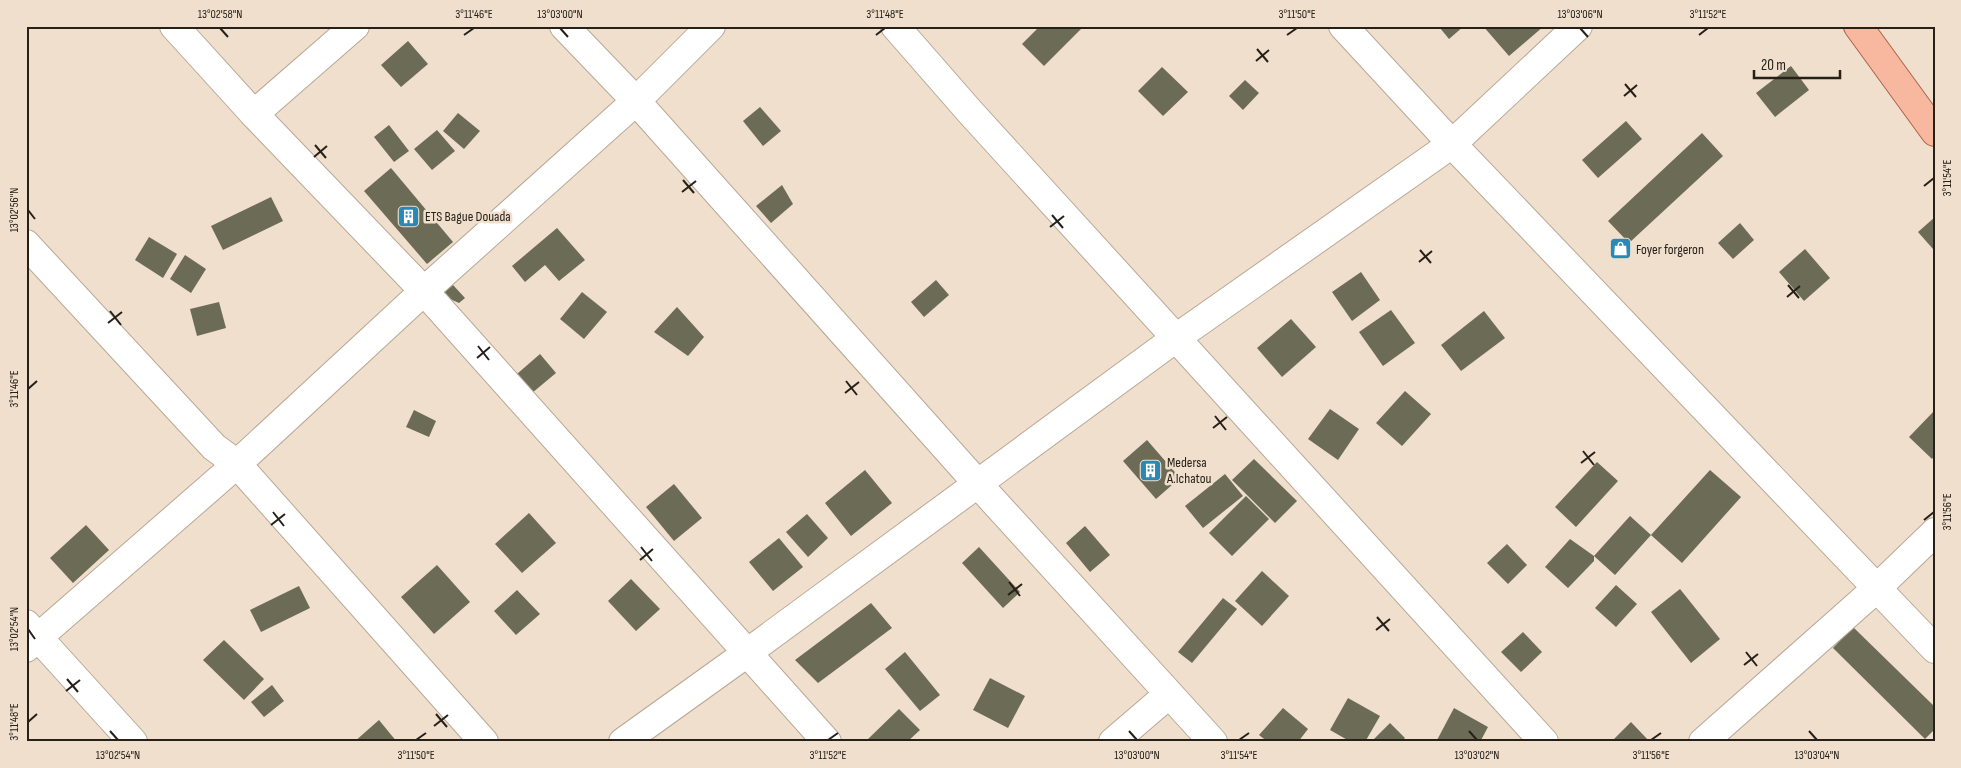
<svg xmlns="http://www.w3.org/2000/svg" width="1961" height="768" font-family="'Sofia Sans Condensed',sans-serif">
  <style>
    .building { fill: #6c6b56 }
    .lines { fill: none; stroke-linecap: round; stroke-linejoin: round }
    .minor-casing { stroke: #b8a996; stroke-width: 30 }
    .major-casing { stroke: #ac6446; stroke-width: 30 }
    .minor { stroke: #fff; stroke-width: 28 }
    .major { stroke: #f8b89f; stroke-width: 28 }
    .ticks { fill: none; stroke: #262019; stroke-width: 2 }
    .labels { text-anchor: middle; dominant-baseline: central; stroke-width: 5; stroke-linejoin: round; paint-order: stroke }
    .poi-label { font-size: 14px; fill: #262019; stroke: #efdfcc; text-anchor: start }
    .neatline { fill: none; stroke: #262019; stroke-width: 2 }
    .ticks-label { font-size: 12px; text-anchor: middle; fill: #262019 }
  </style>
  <rect width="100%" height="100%" fill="#efdfcc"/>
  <g class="building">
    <path d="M 1040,26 L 1084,26 L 1044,66 L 1022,44 Z"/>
    <path d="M 1442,26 L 1464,26 L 1449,39 L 1440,28 Z"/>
    <path d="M 1483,26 L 1544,26 L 1509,56 Z"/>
    <path d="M 408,41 L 428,64 L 401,87 L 381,65 Z"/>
    <path d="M 1791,66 L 1809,90 L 1775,117 L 1756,93 Z"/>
    <path d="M 1162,67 L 1188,92 L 1163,116 L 1138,91 Z"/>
    <path d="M 1245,80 L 1259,93 L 1243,110 L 1229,96 Z"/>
    <path d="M 760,107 L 781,131 L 763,146 L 743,121 Z"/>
    <path d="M 458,113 L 480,131 L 464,149 L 443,131 Z"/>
    <path d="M 1626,121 L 1642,139 L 1598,178 L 1582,160 Z"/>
    <path d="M 389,125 L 409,151 L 394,162 L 374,137 Z"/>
    <path d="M 437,130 L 455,151 L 432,170 L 414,149 Z"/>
    <path d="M 1702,133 L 1723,156 L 1629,243 L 1608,221 Z"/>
    <path d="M 391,168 L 453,242 L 427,264 L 364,191 Z"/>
    <path d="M 782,185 L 793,204 L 771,223 L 756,206 Z"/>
    <path d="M 271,197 L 283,221 L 223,250 L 211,226 Z"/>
    <path d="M 1935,217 L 1935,247 L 1933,249 L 1918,232 Z"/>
    <path d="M 1740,223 L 1754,240 L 1733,259 L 1718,243 Z"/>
    <path d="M 557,228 L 585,260 L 559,281 L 545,265 L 525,282 L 512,266 Z"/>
    <path d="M 149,237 L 177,254 L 163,278 L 135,260 Z"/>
    <path d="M 1805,249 L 1830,278 L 1804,301 L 1779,272 Z"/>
    <path d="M 185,255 L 206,269 L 191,293 L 170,279 Z"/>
    <path d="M 1361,272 L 1380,300 L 1352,321 L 1332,292 Z"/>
    <path d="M 936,280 L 949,295 L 924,317 L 911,302 Z"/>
    <path d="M 453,285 L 465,298 L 459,303 L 441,295 Z"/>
    <path d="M 582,292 L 607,312 L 584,339 L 560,319 Z"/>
    <path d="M 219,302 L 226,328 L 197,336 L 190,309 Z"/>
    <path d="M 677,307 L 704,337 L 688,356 L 654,332 Z"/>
    <path d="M 1391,310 L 1415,343 L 1383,366 L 1359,332 Z"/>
    <path d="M 1484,311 L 1505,338 L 1461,371 L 1441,345 Z"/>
    <path d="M 1291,319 L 1316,347 L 1282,377 L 1257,348 Z"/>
    <path d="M 540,354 L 556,373 L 532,393 L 517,374 Z"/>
    <path d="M 1405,391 L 1431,414 L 1402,446 L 1376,423 Z"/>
    <path d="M 1330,409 L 1359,429 L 1338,460 L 1308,439 Z"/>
    <path d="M 414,410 L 436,421 L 429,437 L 406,427 Z"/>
    <path d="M 1935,410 L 1935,455 L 1932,459 L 1909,437 Z"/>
    <path d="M 1147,440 L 1180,478 L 1156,499 L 1123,461 Z"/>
    <path d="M 1254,459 L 1297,501 L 1275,523 L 1232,480 Z"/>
    <path d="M 1597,462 L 1618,481 L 1576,527 L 1555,507 Z"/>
    <path d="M 865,470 L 892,503 L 851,536 L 825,503 Z"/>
    <path d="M 1710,470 L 1741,497 L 1682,563 L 1651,535 Z"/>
    <path d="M 1225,474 L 1243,496 L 1203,528 L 1185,506 Z"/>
    <path d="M 674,484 L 702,518 L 674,541 L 646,507 Z"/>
    <path d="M 1246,496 L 1269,519 L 1232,556 L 1209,533 Z"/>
    <path d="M 529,513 L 556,543 L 522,573 L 495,544 Z"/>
    <path d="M 807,514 L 828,538 L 808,557 L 786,532 Z"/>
    <path d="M 1630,516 L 1651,535 L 1615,575 L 1594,556 Z"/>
    <path d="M 86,525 L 109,550 L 73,583 L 50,558 Z"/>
    <path d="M 1085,526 L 1110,555 L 1090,572 L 1066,543 Z"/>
    <path d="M 779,538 L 803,567 L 773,591 L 749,562 Z"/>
    <path d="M 1570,539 L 1594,556 L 1594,561 L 1568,588 L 1545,567 Z"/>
    <path d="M 1507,544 L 1527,565 L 1508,584 L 1487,563 Z"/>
    <path d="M 979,547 L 1020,592 L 1003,608 L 962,563 Z"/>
    <path d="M 437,565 L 470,602 L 434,634 L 401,597 Z"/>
    <path d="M 1262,571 L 1289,596 L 1262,626 L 1235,601 Z"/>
    <path d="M 631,579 L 660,609 L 636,631 L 608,601 Z"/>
    <path d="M 1616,585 L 1637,604 L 1616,627 L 1595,608 Z"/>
    <path d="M 299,586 L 310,608 L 261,632 L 250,610 Z"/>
    <path d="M 1680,589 L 1720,639 L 1691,663 L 1651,612 Z"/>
    <path d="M 517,590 L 540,614 L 516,635 L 494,611 Z"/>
    <path d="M 1223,598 L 1237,609 L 1192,663 L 1178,652 Z"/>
    <path d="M 871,603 L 892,628 L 818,683 L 795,660 Z"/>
    <path d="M 1853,627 L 1935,707 L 1935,729 L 1925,739 L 1833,648 Z"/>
    <path d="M 1523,632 L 1542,652 L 1521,672 L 1501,652 Z"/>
    <path d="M 224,640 L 264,679 L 244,700 L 203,660 Z"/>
    <path d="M 905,652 L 940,695 L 920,711 L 885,669 Z"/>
    <path d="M 990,678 L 1025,696 L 1008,728 L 973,710 Z"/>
    <path d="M 272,685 L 284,701 L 264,717 L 251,702 Z"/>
    <path d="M 1348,698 L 1380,716 L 1365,742 L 1351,742 L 1330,730 Z"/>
    <path d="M 1283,708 L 1308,729 L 1298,742 L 1268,742 L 1259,735 Z"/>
    <path d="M 1454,708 L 1488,727 L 1480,742 L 1436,742 Z"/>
    <path d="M 899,709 L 920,730 L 907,742 L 868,742 L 867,740 Z"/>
    <path d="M 379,720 L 397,742 L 354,742 Z"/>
    <path d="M 1631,722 L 1650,742 L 1611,742 Z"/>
    <path d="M 1390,723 L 1405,738 L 1401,742 L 1371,742 Z"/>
  </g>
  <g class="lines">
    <defs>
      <g id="minor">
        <path d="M 174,26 L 254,114 L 424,291 L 827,742"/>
        <path d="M 564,26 L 636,101 L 978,484 L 1213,742"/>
        <path d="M 895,26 L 971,113 L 1544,742"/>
        <path d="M 1343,26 L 1452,144 L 1935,649"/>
        <path d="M 254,114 L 355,26"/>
        <path d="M 26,244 L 214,447 L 237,464 L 484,742"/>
        <path d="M 26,624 L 133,742"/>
        <path d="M 26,648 L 237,464 L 424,291 L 636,101 L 711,26"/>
        <path d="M 623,742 L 747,653 L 1176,338 L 1452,144 L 1578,26"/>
        <path d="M 1113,742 L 1169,694"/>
        <path d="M 1703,742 L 1877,588 L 1935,532"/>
      </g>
      <path id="major" d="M 1858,26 L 1935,132"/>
    </defs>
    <use href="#minor" class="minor-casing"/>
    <use href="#major" class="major-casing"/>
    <use href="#minor" class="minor"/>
    <use href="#major" class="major"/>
  </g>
  <path class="ticks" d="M 220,28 L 228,37M 560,28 L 568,37M 1580,28 L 1588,37M 464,35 L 474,28M 876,35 L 885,28M 1287,35 L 1297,28M 1699,35 L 1708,28M 1257,49 L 1268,62M 1256,61 L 1269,50M 1625,84 L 1636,97M 1624,96 L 1637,85M 315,145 L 326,158M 314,157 L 327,146M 683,180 L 694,193M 1924,186 L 1934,178M 682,192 L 696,181M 28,210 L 35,219M 1052,215 L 1063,228M 1050,227 L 1064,216M 1420,250 L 1431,263M 1419,262 L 1432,251M 1788,285 L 1799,298M 1787,297 L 1800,286M 110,311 L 121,325M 108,323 L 122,312M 478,346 L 489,360M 477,358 L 490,347M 846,381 L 857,395M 28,389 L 37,381M 845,393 L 859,382M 1215,416 L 1226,430M 1213,428 L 1227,417M 1583,451 L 1594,465M 1581,463 L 1595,452M 273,512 L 284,526M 1924,520 L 1934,512M 271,525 L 285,514M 641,547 L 652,561M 640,560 L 653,549M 1009,582 L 1020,596M 1008,595 L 1022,584M 1377,617 L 1389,631M 28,629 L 35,639M 1376,630 L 1390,619M 1746,652 L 1757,666M 1744,665 L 1758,654M 67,679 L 78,692M 66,691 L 80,680M 436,714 L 447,727M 28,722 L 37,714M 434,726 L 448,715M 110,731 L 118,740M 1129,731 L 1137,740M 1469,731 L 1477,740M 1809,731 L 1817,740M 416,740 L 426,733M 828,740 L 838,733M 1239,740 L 1249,733M 1651,740 L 1661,733"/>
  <defs>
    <symbol id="building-square" viewBox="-11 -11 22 22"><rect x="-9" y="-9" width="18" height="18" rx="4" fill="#2789b4" stroke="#efdfcc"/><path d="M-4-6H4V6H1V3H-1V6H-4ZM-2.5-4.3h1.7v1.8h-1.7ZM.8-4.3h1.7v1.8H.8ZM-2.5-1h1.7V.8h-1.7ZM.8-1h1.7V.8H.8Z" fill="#fff"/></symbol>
    <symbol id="shop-square" viewBox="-11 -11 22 22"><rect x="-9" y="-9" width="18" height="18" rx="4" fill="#2789b4" stroke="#efdfcc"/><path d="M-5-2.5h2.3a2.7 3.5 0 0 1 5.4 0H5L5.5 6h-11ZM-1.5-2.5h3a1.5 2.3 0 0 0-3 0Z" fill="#fff"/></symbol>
  </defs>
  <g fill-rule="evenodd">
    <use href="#building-square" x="396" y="204" width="25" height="25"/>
    <use href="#shop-square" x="1608" y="236" width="25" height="25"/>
    <use href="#building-square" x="1138" y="458" width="25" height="25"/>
  </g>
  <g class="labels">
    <g class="poi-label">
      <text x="425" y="216">ETS Bague Douada</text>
      <text x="1636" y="249">Foyer forgeron</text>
      <text x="1167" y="462">Medersa<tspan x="1167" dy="16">A.Ichatou</tspan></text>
    </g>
  </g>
  <rect width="1961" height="768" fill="none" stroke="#efdfcc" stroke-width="55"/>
  <path d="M1754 70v8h86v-8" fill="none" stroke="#262019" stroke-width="2.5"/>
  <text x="1761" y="70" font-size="15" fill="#262019" stroke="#efdfcc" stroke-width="4" paint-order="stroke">20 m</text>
  <rect x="28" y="28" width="1906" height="712" class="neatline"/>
  <g class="ticks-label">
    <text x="220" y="18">13°02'58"N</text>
    <text x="474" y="18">3°11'46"E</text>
    <text x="560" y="18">13°03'00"N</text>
    <text x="885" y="18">3°11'48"E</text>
    <text x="1297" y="18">3°11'50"E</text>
    <text x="1580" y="18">13°03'06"N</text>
    <text x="1708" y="18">3°11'52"E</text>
    <text transform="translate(1947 178) rotate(-90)" y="4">3°11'54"E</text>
    <text transform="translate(14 210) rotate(-90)" y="4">13°02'56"N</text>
    <text transform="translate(14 389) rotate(-90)" y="4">3°11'46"E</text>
    <text transform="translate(1947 512) rotate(-90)" y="4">3°11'56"E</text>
    <text transform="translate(14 629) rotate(-90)" y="4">13°02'54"N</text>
    <text transform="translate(14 722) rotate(-90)" y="4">3°11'48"E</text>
    <text x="118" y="759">13°02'54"N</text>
    <text x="416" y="759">3°11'50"E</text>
    <text x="828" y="759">3°11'52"E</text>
    <text x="1137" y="759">13°03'00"N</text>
    <text x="1239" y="759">3°11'54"E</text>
    <text x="1477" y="759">13°03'02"N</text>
    <text x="1651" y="759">3°11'56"E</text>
    <text x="1817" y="759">13°03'04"N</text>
  </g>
</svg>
